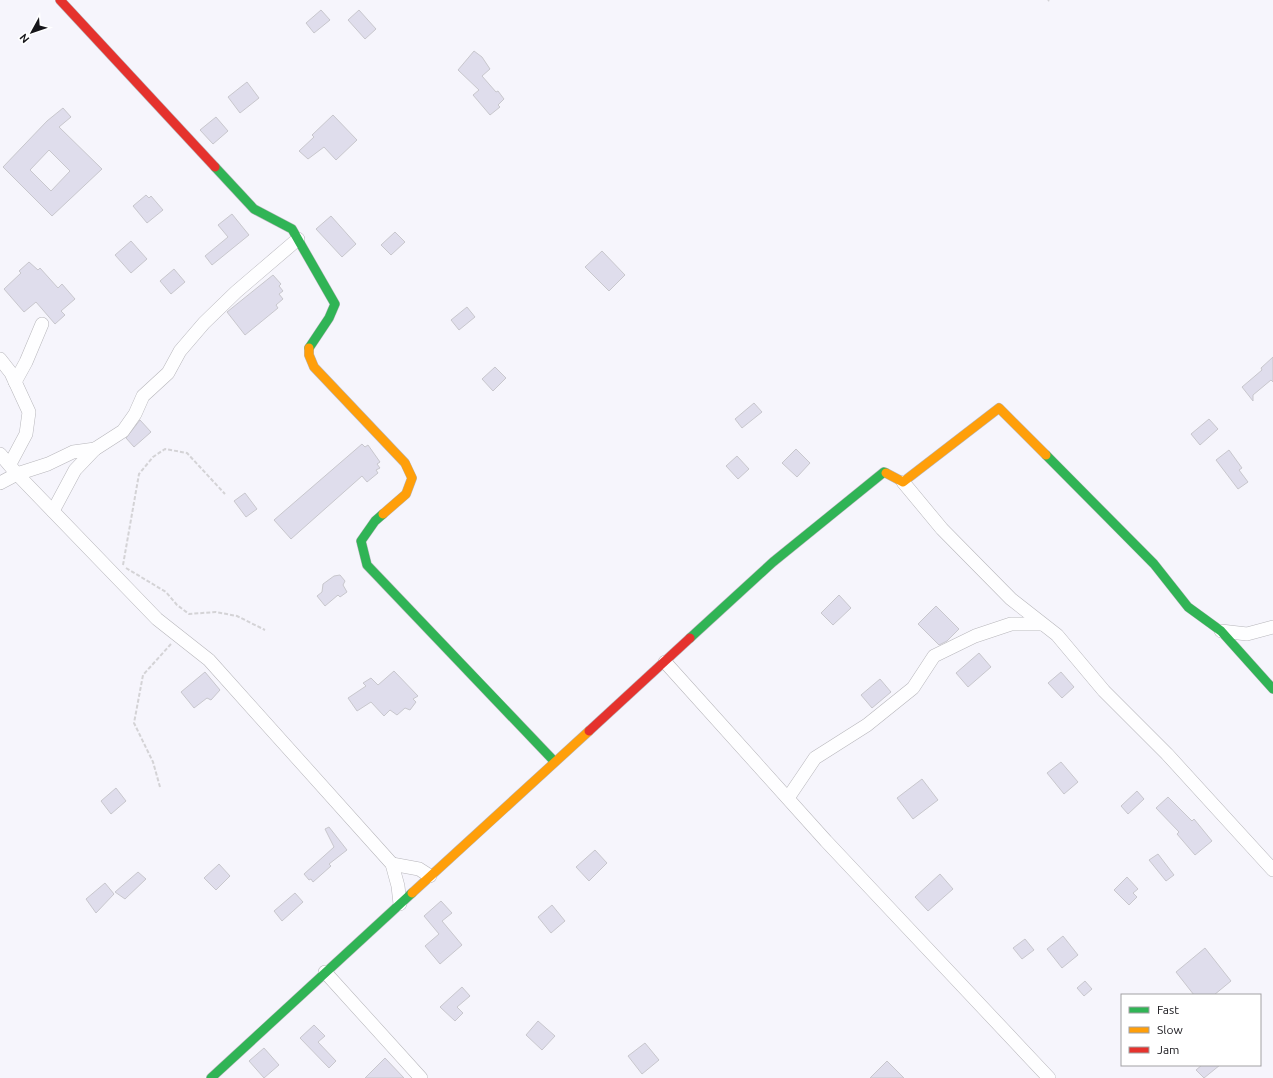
<svg xmlns="http://www.w3.org/2000/svg" width="1273" height="1078" font-family="Ubuntu,sans-serif">
  <style>
    .building { fill: #dfddec; stroke: #c8c7cd; fill-rule: evenodd }
    .lines { fill: none; stroke-linecap: round; stroke-linejoin: round }
    .street-casing { stroke: #b7b6bb; stroke-width: 14 }
    .fast-casing { stroke: #b7b6bb; stroke-width: 10 }
    .slow-casing { stroke: #b7b6bb; stroke-width: 10 }
    .jam-casing { stroke: #b7b6bb; stroke-width: 10 }
    .path { stroke: #d4d3d6; stroke-width: 2; stroke-dasharray: 4 2; stroke-linecap: butt }
    .street { stroke: #fefeff; stroke-width: 13 }
    .fast { stroke: #30b455; stroke-width: 9 }
    .slow { stroke: #ff9f0a; stroke-width: 9 }
    .jam { stroke: #e5322d; stroke-width: 9 }
  </style>
  <rect width="100%" height="100%" fill="#f6f5fc"/>
  <g class="building">
    <path d="M 321,10 L 330,20 L 314,33 L 306,23 Z"/>
    <path d="M 359,10 L 376,29 L 365,39 L 348,20 Z"/>
    <path d="M 474,51 L 482,57 L 490,69 L 482,76 L 496,92 L 498,91 L 504,99 L 498,105 L 500,107 L 490,115 L 473,95 L 479,90 L 458,70 Z"/>
    <path d="M 247,82 L 259,98 L 240,113 L 228,97 Z"/>
    <path d="M 63,108 L 71,117 L 59,127 L 102,169 L 52,216 L 3,167 L 47,121 ZM 49,150 L 70,171 L 51,191 L 30,170 Z"/>
    <path d="M 333,115 L 357,140 L 336,160 L 324,147 L 308,159 L 299,151 L 314,137 L 312,135 Z"/>
    <path d="M 216,117 L 228,131 L 213,144 L 200,130 Z"/>
    <path d="M 146,195 L 149,198 L 151,196 L 163,210 L 147,223 L 133,206 Z"/>
    <path d="M 232,214 L 249,235 L 212,265 L 205,256 L 228,237 L 218,225 Z"/>
    <path d="M 331,216 L 356,244 L 342,257 L 316,229 Z"/>
    <path d="M 395,232 L 405,242 L 391,255 L 381,245 Z"/>
    <path d="M 131,241 L 147,259 L 131,273 L 115,255 Z"/>
    <path d="M 602,251 L 625,275 L 609,291 L 585,267 Z"/>
    <path d="M 29,262 L 38,270 L 40,268 L 58,288 L 62,284 L 75,299 L 61,311 L 65,315 L 55,324 L 36,302 L 24,312 L 4,289 L 21,273 L 19,271 Z"/>
    <path d="M 174,269 L 185,282 L 171,294 L 160,281 Z"/>
    <path d="M 273,275 L 281,284 L 279,286 L 283,291 L 279,294 L 283,299 L 276,305 L 278,308 L 245,335 L 227,312 Z"/>
    <path d="M 467,307 L 475,317 L 459,330 L 451,320 Z"/>
    <path d="M 1273,357 L 1273,382 L 1271,380 L 1253,395 L 1253,401 L 1242,387 L 1262,370 L 1261,368 Z"/>
    <path d="M 495,367 L 506,378 L 493,391 L 482,379 Z"/>
    <path d="M 754,403 L 762,412 L 742,428 L 735,419 Z"/>
    <path d="M 1209,419 L 1218,429 L 1200,445 L 1191,434 Z"/>
    <path d="M 140,420 L 151,432 L 134,447 L 126,438 Z"/>
    <path d="M 362,444 L 365,447 L 368,445 L 380,462 L 377,464 L 380,468 L 376,470 L 378,473 L 367,482 L 362,476 L 291,539 L 274,520 Z"/>
    <path d="M 796,449 L 810,463 L 797,477 L 782,463 Z"/>
    <path d="M 1229,450 L 1242,468 L 1239,470 L 1248,482 L 1238,489 L 1216,460 Z"/>
    <path d="M 737,456 L 749,469 L 738,479 L 726,466 Z"/>
    <path d="M 245,493 L 257,509 L 246,517 L 234,501 Z"/>
    <path d="M 340,575 L 345,581 L 343,585 L 347,592 L 340,597 L 338,595 L 325,606 L 317,596 L 322,592 L 323,584 L 334,576 Z"/>
    <path d="M 839,595 L 851,608 L 833,625 L 821,613 Z"/>
    <path d="M 936,606 L 959,629 L 947,641 L 939,645 L 918,624 Z"/>
    <path d="M 979,653 L 991,667 L 968,687 L 956,673 Z"/>
    <path d="M 394,671 L 418,696 L 413,699 L 416,702 L 410,710 L 405,708 L 397,715 L 390,710 L 384,716 L 371,702 L 357,711 L 348,698 L 366,686 L 363,683 L 371,678 L 378,685 Z"/>
    <path d="M 205,672 L 220,690 L 211,700 L 207,698 L 194,708 L 181,692 Z"/>
    <path d="M 1061,672 L 1074,687 L 1062,698 L 1048,683 Z"/>
    <path d="M 880,679 L 891,692 L 872,708 L 861,695 Z"/>
    <path d="M 1061,762 L 1078,782 L 1064,794 L 1047,773 Z"/>
    <path d="M 922,779 L 938,800 L 913,819 L 897,798 Z"/>
    <path d="M 116,788 L 126,801 L 111,814 L 101,801 Z"/>
    <path d="M 1137,791 L 1144,799 L 1128,814 L 1121,806 Z"/>
    <path d="M 1168,797 L 1192,821 L 1194,819 L 1212,841 L 1195,855 L 1177,834 L 1179,832 L 1156,808 Z"/>
    <path d="M 329,827 L 347,850 L 329,864 L 331,866 L 313,882 L 311,879 L 309,880 L 304,874 L 334,847 L 325,829 Z"/>
    <path d="M 595,850 L 607,863 L 589,881 L 576,867 Z"/>
    <path d="M 1158,854 L 1174,875 L 1166,881 L 1149,860 Z"/>
    <path d="M 219,864 L 230,876 L 216,890 L 204,878 Z"/>
    <path d="M 138,872 L 146,879 L 125,899 L 115,892 Z"/>
    <path d="M 940,874 L 953,889 L 928,911 L 915,897 Z"/>
    <path d="M 1127,877 L 1138,889 L 1133,893 L 1137,897 L 1129,905 L 1114,890 Z"/>
    <path d="M 105,883 L 114,894 L 96,913 L 86,899 Z"/>
    <path d="M 295,893 L 303,902 L 282,921 L 274,911 Z"/>
    <path d="M 441,901 L 452,913 L 442,921 L 462,945 L 440,964 L 425,946 L 439,934 L 424,916 Z"/>
    <path d="M 552,905 L 565,921 L 551,933 L 538,917 Z"/>
    <path d="M 1063,936 L 1078,955 L 1062,968 L 1047,949 Z"/>
    <path d="M 1025,939 L 1034,950 L 1022,959 L 1013,948 Z"/>
    <path d="M 1205,948 L 1231,981 L 1214,995 L 1194,995 L 1176,972 Z"/>
    <path d="M 1085,981 L 1092,989 L 1084,996 L 1077,988 Z"/>
    <path d="M 462,987 L 470,996 L 457,1007 L 463,1013 L 455,1021 L 440,1007 Z"/>
    <path d="M 538,1021 L 555,1036 L 542,1050 L 526,1035 Z"/>
    <path d="M 314,1025 L 325,1036 L 318,1042 L 336,1061 L 329,1068 L 300,1038 Z"/>
    <path d="M 645,1043 L 659,1060 L 642,1074 L 628,1056 Z"/>
    <path d="M 264,1048 L 279,1065 L 264,1078 L 249,1061 Z"/>
    <path d="M 385,1058 L 404,1078 L 365,1078 Z"/>
    <path d="M 887,1061 L 904,1078 L 870,1078 Z"/>
    <path d="M 1202,1065 L 1220,1065 L 1204,1078 L 1196,1070 Z"/>
  </g>
  <g class="lines">
    <defs>
      <g id="street">
        <path d="M 0,359 L 11,373 L 29,412 L 26,434 L 10,464"/>
        <path d="M 15,382 L 26,362 L 42,324"/>
        <path d="M 0,454 L 17,474 L 157,619 L 209,660 L 392,864 L 398,886 L 400,904"/>
        <path d="M 903,482 L 942,529 L 1011,599 L 1057,635 L 1104,691 L 1167,754 L 1273,870"/>
        <path d="M 0,483 L 17,474 L 48,464 L 73,452 L 95,449"/>
        <path d="M 53,511 L 75,470 L 95,449 L 123,431 L 135,414 L 143,396 L 168,373 L 180,351 L 204,323 L 236,292 L 298,239"/>
        <path d="M 1221,631 L 1247,634 L 1273,627"/>
        <path d="M 665,662 L 826,841 L 1049,1078"/>
        <path d="M 788,798 L 815,758 L 867,725 L 913,688 L 934,656 L 975,636 L 1011,624 L 1042,624"/>
        <path d="M 392,864 L 419,869 L 430,876"/>
        <path d="M 325,972 L 421,1078"/>
      </g>
      <g id="fast">
        <path d="M 215,167 L 254,209 L 292,229 L 335,304 L 329,318 L 309,348"/>
        <path d="M 1046,455 L 1154,564 L 1188,607 L 1221,631 L 1273,689"/>
        <path d="M 383,514 L 375,521 L 361,541 L 367,565 L 554,761"/>
        <path d="M 690,638 L 773,562 L 884,472 L 886,473"/>
        <path d="M 211,1078 L 412,893"/>
      </g>
      <g id="slow">
        <path d="M 309,348 L 309,355 L 314,367 L 405,463 L 412,478 L 406,494 L 383,514"/>
        <path d="M 886,473 L 903,482 L 999,408 L 1046,455"/>
        <path d="M 412,893 L 589,731"/>
      </g>
      <g id="jam">
        <path d="M 60,0 L 215,167"/>
        <path d="M 589,731 L 690,638"/>
      </g>
    </defs>
    <use href="#street" class="street-casing"/>
    <use href="#fast" class="fast-casing"/>
    <use href="#slow" class="slow-casing"/>
    <use href="#jam" class="jam-casing"/>
    <g class="path">
      <path d="M 1048,1 L 1049,0"/>
      <path d="M 123,565 L 139,474 L 153,457 L 165,449 L 187,453 L 225,494"/>
      <path d="M 126,568 L 166,592 L 177,605 L 189,614 L 216,612 L 237,616 L 265,630"/>
      <path d="M 160,787 L 153,762 L 134,723 L 143,675 L 171,644"/>
    </g>
    <use href="#street" class="street"/>
    <use href="#fast" class="fast"/>
    <use href="#slow" class="slow"/>
    <use href="#jam" class="jam"/>
  </g>
  <rect x="1121" y="994" width="140" height="72" fill="#ffffff" stroke="#a2a1a3"/>
  <rect x="1129" y="1007" width="20" height="6" fill="#30b455" stroke="#a2a1a3"/>
  <text x="1157" y="1014" font-size="12" fill="#16151a">Fast</text>
  <rect x="1129" y="1027" width="20" height="6" fill="#ff9f0a" stroke="#a2a1a3"/>
  <text x="1157" y="1034" font-size="12" fill="#16151a">Slow</text>
  <rect x="1129" y="1047" width="20" height="6" fill="#e5322d" stroke="#a2a1a3"/>
  <text x="1157" y="1054" font-size="12" fill="#16151a">Jam</text>
  <g transform="translate(32 32) rotate(230)" stroke="#ffffff" stroke-width="3" paint-order="stroke">
  <path d="M0-3L7 15L0 10L-7 15Z" fill="#16151a"/>
  <text y="-6" font-size="11" font-weight="bold" text-anchor="middle" fill="#16151a">N</text>
  </g>
</svg>
